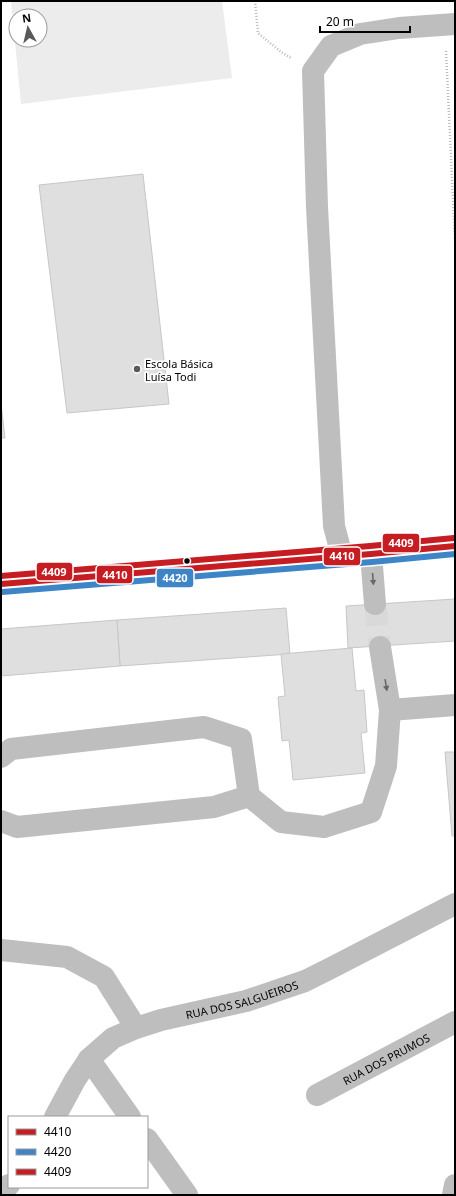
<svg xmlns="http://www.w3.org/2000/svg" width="456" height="1196" font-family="'Noto Sans',sans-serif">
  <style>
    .green { fill: #ececec; fill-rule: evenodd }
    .building { fill: #dfdfdf; stroke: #c7c7c7 }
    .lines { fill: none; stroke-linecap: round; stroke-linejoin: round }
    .minor-tunnel { stroke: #d9d9d9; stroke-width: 22; stroke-dasharray: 22 11; stroke-linecap: butt }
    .path { stroke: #b9b9b9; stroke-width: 2.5; stroke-dasharray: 1 2; stroke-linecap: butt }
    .minor { stroke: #bebebe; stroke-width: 22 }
    .bus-1-casing { stroke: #fff; stroke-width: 9 }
    .bus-2-casing { stroke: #fff; stroke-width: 9 }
    .bus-3-casing { stroke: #fff; stroke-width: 9 }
    .bus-1 { stroke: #c61d23; stroke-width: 6 }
    .bus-2 { stroke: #3d85c6; stroke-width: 6 }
    .bus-3 { stroke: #c61d23; stroke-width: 6 }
    .oneway { fill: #686868 }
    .poi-dot { fill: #595959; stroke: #fff; stroke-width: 1.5 }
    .bus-dot { fill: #000; stroke: #fff; stroke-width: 1.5 }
    .labels { text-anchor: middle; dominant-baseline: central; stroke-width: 3.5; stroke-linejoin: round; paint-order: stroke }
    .poi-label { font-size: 11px; fill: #000; stroke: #fff; text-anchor: start }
    .street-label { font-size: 11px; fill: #000; stroke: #fff }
    .line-badge { stroke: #fff; stroke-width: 1.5 }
    .badge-label { font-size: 11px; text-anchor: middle; font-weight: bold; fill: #fff }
  </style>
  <rect width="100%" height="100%" fill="#fff"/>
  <path class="green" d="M 11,1 L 222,1 L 232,78 L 21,104 ZM 16,16 L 40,16 L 40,40 L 16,40 Z"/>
  <g class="building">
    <path d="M 143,174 L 169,404 L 67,413 L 39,185 Z"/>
    <path d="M 1,404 L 5,438 L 1,438 Z"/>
    <path d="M 455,599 L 455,641 L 348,648 L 346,606 Z"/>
    <path d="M 286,608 L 290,654 L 120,666 L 117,620 Z"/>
    <path d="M 117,620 L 120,666 L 1,676 L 1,629 Z"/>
    <path d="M 352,648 L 356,691 L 364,690 L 367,732 L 361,733 L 365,773 L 293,780 L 289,740 L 282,741 L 278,697 L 285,696 L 281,654 Z"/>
    <path d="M 445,752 L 455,752 L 455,836 L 452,836 Z"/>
  </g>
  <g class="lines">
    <path class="minor-tunnel" d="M 375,604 L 380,647"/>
    <g class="path">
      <path d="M 255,1 L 258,33 L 281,52 L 291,58"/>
      <path d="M 446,51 L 455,241"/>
    </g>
    <g class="minor">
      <path d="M 371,554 L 375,604"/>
      <path d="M 342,556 L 334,526 L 317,207 L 313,71 L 331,46 L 360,34 L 399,28 L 455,24"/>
      <path d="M 1,584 L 371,554 L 455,546"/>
      <path d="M 380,647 L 390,710 L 455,705"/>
      <path d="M 1,757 L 11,749 L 204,727 L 241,739 L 249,796 L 281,822 L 324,827 L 371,812 L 386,766 L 390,710"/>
      <path d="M 1,821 L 17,827 L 214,807 L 249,796"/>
      <path d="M 1,950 L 67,957 L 104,977 L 136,1028"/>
      <path d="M 89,1059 L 130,1117"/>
      <path id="s1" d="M 317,1095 L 455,1022"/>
      <path id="s2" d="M 55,1117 L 75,1080 L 89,1059 L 113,1038 L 136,1028 L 161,1020 L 246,1001 L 305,981 L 331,968 L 455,904"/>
      <path d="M 147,1139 L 187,1195"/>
      <path d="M 1,1193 L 9,1185"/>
      <path d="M 453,1195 L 455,1185"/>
    </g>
    <defs>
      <path id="bus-1" d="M 1,584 L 371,554 L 455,546"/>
      <path id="bus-2" d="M 2,592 L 372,562 L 455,554"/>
      <path id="bus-3" d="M 1,576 L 370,546 L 454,538"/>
    </defs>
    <use href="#bus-1" class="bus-1-casing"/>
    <use href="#bus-2" class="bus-2-casing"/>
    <use href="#bus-3" class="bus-3-casing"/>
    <use href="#bus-1" class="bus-1"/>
    <use href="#bus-2" class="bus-2"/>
    <use href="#bus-3" class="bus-3"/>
  </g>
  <defs><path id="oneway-solid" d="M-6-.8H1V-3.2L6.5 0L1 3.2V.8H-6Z"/></defs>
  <g class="oneway">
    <use href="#oneway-solid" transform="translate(373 579) rotate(86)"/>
    <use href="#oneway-solid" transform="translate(386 685) rotate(81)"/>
  </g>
  <circle class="poi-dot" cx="137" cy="369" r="4"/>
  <circle class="bus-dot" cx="187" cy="561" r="3.5"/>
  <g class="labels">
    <g class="poi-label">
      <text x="145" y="363">Escola Básica<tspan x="145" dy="13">Luísa Todi</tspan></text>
    </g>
    <g class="street-label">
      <text stroke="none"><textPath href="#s2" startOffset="234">RUA DOS SALGUEIROS</textPath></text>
      <text stroke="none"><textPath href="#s1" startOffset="78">RUA DOS PRUMOS</textPath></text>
    </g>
  </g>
  <g class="line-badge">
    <rect x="382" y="533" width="38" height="20" rx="4" fill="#c61d23"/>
    <rect x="323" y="547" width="38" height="19" rx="4" fill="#c61d23"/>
    <rect x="36" y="562" width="37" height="19" rx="4" fill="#c61d23"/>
    <rect x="96" y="565" width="37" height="19" rx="4" fill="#c61d23"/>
    <rect x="156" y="568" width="38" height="20" rx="4" fill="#3d85c6"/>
  </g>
  <g class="badge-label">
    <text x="401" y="547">4409</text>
    <text x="342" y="560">4410</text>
    <text x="54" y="576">4409</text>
    <text x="115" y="579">4410</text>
    <text x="175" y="582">4420</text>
  </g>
  <rect width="456" height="1196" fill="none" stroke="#000000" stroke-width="4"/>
  <rect x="8" y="1116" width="140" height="72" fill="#ffffff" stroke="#999999"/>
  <rect x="16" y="1129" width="20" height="6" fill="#c61d23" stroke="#999999"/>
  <text x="44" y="1136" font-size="12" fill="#000000">4410</text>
  <rect x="16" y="1149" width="20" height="6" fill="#3d85c6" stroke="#999999"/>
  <text x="44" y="1156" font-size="12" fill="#000000">4420</text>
  <rect x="16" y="1169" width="20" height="6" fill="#c61d23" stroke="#999999"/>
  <text x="44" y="1176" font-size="12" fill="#000000">4409</text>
  <g transform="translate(28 28) rotate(352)"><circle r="19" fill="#ffffff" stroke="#999999"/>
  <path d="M0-3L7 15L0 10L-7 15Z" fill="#595959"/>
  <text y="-6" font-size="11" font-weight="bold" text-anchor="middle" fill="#000000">N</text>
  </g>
  <path d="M320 26v6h90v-6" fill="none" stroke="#000000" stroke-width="2"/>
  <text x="326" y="26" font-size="12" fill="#000000" stroke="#ffffff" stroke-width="3" paint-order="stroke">20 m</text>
</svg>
